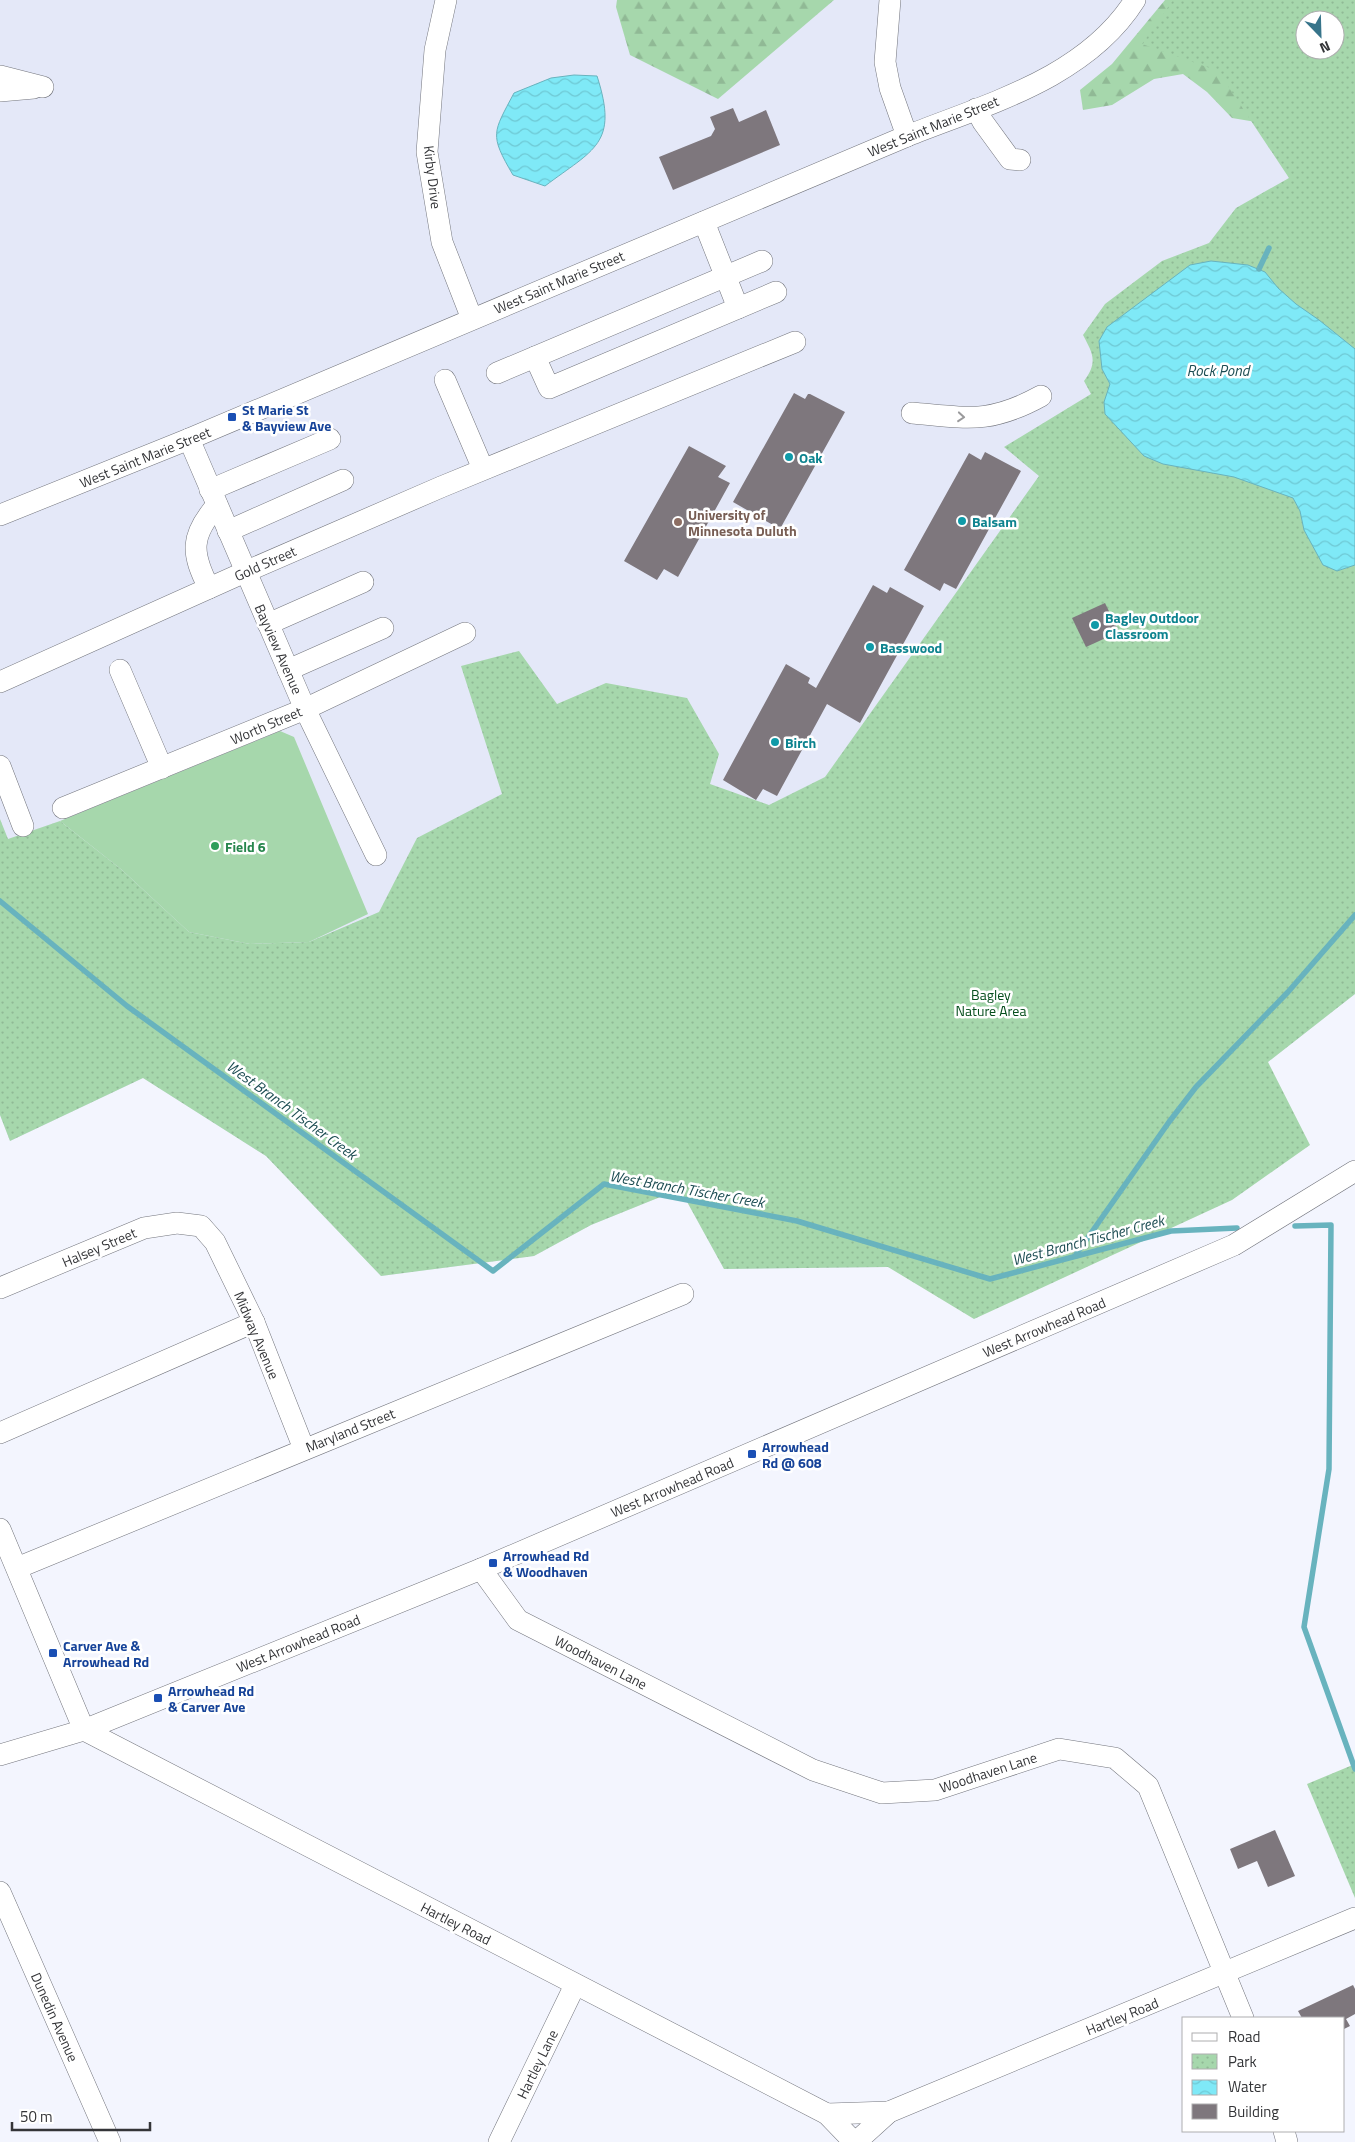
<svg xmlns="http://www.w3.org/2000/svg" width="1355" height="2142" font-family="'Titillium Web',sans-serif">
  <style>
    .built { fill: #e4e8f8; fill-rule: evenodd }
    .green { fill: #a6d7ac }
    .forest { fill: url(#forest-firs); fill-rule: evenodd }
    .park { fill: url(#park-dots); fill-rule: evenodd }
    .water { fill: url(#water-waves); stroke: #68b3be }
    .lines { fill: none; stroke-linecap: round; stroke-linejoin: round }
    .stream { stroke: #68b3be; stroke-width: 5.5 }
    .building { fill: #7e777d }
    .minor-casing { stroke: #73757d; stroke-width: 22 }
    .minor { stroke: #fff; stroke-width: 21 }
    .oneway { stroke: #9a9a9c }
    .transit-dot { fill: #1a4fb4; stroke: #fff; stroke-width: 2 }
    .culture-dot { fill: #0f9aa8; stroke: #fff; stroke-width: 2 }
    .education-dot { fill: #8d6e63; stroke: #fff; stroke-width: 2 }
    .leisure-dot { fill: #2e9e5b; stroke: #fff; stroke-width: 2 }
    .labels { text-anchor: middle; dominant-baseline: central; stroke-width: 5; stroke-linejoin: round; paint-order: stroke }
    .street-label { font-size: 14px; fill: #343538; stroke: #fff }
    .transit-label { font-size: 14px; font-weight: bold; fill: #164399; stroke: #fff; text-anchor: start }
    .culture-label { font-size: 14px; font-weight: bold; fill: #0d838f; stroke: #fff; text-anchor: start }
    .education-label { font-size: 14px; font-weight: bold; fill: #785e54; stroke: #fff; text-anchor: start }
    .leisure-label { font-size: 14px; font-weight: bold; fill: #27864d; stroke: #fff; text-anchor: start }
    .park-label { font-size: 14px; fill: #064e1d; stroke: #fff }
    .water-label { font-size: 15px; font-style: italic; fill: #1c4c52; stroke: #fff }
  </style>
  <defs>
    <pattern id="forest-firs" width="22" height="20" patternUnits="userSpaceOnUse" patternTransform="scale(1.25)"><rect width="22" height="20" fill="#a6d7ac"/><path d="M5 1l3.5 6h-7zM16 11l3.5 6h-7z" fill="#90b995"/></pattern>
    <pattern id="park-dots" width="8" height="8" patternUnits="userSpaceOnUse" patternTransform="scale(1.25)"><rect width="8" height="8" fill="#a6d7ac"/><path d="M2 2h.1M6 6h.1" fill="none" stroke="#90b995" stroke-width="1.8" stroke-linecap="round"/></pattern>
    <pattern id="water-waves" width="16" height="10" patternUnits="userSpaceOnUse" patternTransform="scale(1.25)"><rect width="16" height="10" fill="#7fe9f7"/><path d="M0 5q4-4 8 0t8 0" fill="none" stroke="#6ec8d4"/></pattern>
  </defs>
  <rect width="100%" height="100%" fill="#f3f5fe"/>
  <path class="built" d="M 0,0 L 1355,0 L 1355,994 L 1268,1062 L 888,1267 L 724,1269 L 680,1189 L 591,1225 L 534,1256 L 381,1276 L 266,1156 L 143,1078 L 10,1141 L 0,1115 ZM 1305,20 L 1335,20 L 1335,50 L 1305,50 Z"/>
  <path class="green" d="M 280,731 L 294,737 L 368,914 L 309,942 L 250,944 L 189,932 L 122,870 L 60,821 Z"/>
  <g class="forest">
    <path d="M 617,0 L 834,0 L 718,99 L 630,55 L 616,7 Z"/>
    <path d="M 1165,0 L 1355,0 L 1355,260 L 1268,124 L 1232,118 L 1207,92 L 1183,74 L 1154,79 L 1112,105 L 1083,110 L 1080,90 L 1112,64 ZM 1305,20 L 1335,20 L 1335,50 L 1305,50 Z"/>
  </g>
  <g class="park">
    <path d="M 1173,0 L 1355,0 L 1355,994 L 1268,1062 L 1310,1145 L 1232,1200 L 974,1319 L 888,1267 L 724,1269 L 680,1189 L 591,1225 L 534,1256 L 381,1276 L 266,1156 L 143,1078 L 10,1141 L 0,1115 L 0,819 L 8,839 L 60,821 L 122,870 L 189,932 L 250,944 L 309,942 L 379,912 L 417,838 L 502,794 L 461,666 L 519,651 L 557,704 L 606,683 L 687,698 L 719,754 L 710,784 L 769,805 L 825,777 L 1039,476 L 1004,447 L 1091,394 L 1084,381 C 1098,362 1093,354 1083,335 L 1105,304 L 1162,261 L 1209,243 L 1236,208 L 1289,178 L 1218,71 L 1142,44 ZM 1305,20 L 1335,20 L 1335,50 L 1305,50 Z"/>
    <path d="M 1355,1764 L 1355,1898 L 1307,1784 Z"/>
  </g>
  <g class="water">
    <path d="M 574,75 L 597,76 C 619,144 594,149 545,186 L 513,175 C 489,134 493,133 514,93 L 551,78 Z"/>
    <path d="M 1211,261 L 1248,265 L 1265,272 L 1278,288 L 1296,304 L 1319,320 L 1355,349 L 1355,565 L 1337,571 L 1323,565 L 1304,530 L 1300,511 L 1293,498 L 1234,477 L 1163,464 L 1144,456 L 1105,414 L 1104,402 L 1110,384 L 1102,369 L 1099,341 L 1107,327 L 1190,265 Z"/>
  </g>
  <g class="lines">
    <g class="stream">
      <path d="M 1259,269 L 1269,248"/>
      <path d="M 0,901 L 127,1006 L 493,1271 L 604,1184 L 797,1221 L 990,1279 L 1171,1231 L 1237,1228"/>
      <path d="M 1295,1226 L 1331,1225 L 1329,1469 L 1304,1627 L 1355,1769"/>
      <path d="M 1075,1256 L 1169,1122 L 1196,1087 L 1288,992 L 1355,915"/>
    </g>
  </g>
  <g class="building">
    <path d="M 733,108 L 739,122 L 766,110 L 780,145 L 673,190 L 659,157 L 711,136 L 715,129 L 710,117 Z"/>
    <path d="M 794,393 L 805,399 L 808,394 L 810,394 L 845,412 L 780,529 L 733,502 Z"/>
    <path d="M 689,446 L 726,466 L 718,477 L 730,483 L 678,577 L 664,569 L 657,580 L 624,561 Z"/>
    <path d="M 985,452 L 1021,471 L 956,589 L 944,583 L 940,591 L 904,570 L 969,453 L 981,460 Z"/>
    <path d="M 873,585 L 887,593 L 890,587 L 924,606 L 860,723 L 827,704 L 777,796 L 763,789 L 756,800 L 723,780 L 786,664 L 810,678 L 808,683 L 816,688 Z"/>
    <path d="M 1105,603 L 1119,632 L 1086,647 L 1072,618 Z"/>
    <path d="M 1275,1830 L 1295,1876 L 1268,1887 L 1257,1861 L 1238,1869 L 1230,1849 Z"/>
    <path d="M 1353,1985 L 1355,1989 L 1355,2014 L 1346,2019 L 1350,2026 L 1344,2029 L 1344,2018 L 1302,2018 L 1298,2011 Z"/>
  </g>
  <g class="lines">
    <defs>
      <g id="minor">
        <path d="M 446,0 L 435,50 L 427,152 L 442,242 L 472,319"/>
        <path d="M 890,0 L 885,62 L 890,88 L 907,136"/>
        <path d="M 0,76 L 43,87"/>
        <path d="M 0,91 L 34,88"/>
        <path d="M 976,109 L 983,122 L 1010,159 L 1020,160"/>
        <path d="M 704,222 L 738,308"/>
        <path d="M 535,357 L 549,388 L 776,292"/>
        <path d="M 497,373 L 762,261"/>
        <path d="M 445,380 L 483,469"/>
        <path d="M 912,413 C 968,418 990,424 1041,396"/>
        <path d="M 189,439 L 305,709 L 376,855"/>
        <path d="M 210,490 L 330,439"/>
        <path d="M 0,515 L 189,439 L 907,136 C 987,104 1086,78 1135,0"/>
        <path d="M 228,531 L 343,480"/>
        <path d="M 209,588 C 191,553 190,536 217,505"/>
        <path d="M 268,624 L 363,582"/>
        <path d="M 120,670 L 162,768"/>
        <path d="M 288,670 L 383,628"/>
        <path d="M 0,682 L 245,572 L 441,487 L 795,342"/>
        <path d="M 0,766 L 23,826"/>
        <path d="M 63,808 L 305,709 L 465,633"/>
        <path d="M 0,1288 L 144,1228 L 177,1223 L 201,1226 L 215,1242 L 254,1322 L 304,1449"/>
        <path d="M 0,1433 L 254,1322"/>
        <path d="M 0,1529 L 84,1730"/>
        <path d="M 17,1568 L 683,1294"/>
        <path d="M 481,1569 L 518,1620 L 813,1770 L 882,1793 L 935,1790 L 1059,1749 L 1115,1758 L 1148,1786 L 1243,2018"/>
        <path d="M 84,1730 L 827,2114 L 854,2142"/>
        <path d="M 0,1755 L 84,1730 L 481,1569 L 1234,1245 L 1355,1171"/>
        <path d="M 0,1892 L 110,2142"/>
        <path d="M 827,2114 L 889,2112"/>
        <path d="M 1284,2131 L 1287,2142"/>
        <path d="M 499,2142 L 575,1985"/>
        <path d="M 856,2142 L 889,2112 L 1355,1918"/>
      </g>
    </defs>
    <use href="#minor" class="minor-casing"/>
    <use href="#minor" class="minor"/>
  </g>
  <defs><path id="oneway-chevron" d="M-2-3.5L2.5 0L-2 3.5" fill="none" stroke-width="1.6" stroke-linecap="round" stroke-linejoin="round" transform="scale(1.25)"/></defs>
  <use class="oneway" href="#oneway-chevron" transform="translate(961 417) rotate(5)"/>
  <g class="transit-dot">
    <rect x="227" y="412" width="10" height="10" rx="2.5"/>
    <rect x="747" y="1449" width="10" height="10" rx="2.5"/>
    <rect x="488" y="1558" width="10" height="10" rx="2.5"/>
    <rect x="48" y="1648" width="10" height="10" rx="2.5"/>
    <rect x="153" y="1693" width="10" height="10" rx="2.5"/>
  </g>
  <g class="culture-dot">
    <circle cx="789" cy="457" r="5"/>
    <circle cx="962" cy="521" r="5"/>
    <circle cx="1095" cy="625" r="5"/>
    <circle cx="870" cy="647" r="5"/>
    <circle cx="775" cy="742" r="5"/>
  </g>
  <circle class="education-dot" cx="678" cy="522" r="5"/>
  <circle class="leisure-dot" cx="215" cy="846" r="5"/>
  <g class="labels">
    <g class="street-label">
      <text transform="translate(933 126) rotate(-22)">West Saint Marie Street</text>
      <text transform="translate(433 177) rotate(83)">Kirby Drive</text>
      <text transform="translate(559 282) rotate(-23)">West Saint Marie Street</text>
      <text transform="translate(145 457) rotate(-22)">West Saint Marie Street</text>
      <text transform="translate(265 563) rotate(-24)">Gold Street</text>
      <text transform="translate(279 649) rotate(66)">Bayview Avenue</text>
      <text transform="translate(266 725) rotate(-23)">Worth Street</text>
      <text transform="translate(99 1247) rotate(-23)">Halsey Street</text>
      <text transform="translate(1044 1327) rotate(-23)">West Arrowhead Road</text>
      <text transform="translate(257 1335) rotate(67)">Midway Avenue</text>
      <text transform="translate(350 1430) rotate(-22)">Maryland Street</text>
      <text transform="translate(672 1487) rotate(-23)">West Arrowhead Road</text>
      <text transform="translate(298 1643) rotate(-22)">West Arrowhead Road</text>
      <text transform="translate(601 1662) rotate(27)">Woodhaven Lane</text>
      <text transform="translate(988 1772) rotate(-18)">Woodhaven Lane</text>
      <text transform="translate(456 1923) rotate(27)">Hartley Road</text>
      <text transform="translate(1122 2016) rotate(-22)">Hartley Road</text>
      <text transform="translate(55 2017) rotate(66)">Dunedin Avenue</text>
      <text transform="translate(537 2064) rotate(-64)">Hartley Lane</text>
    </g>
    <g class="transit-label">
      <text x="242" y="409">St Marie St<tspan x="242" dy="16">&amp; Bayview Ave</tspan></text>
      <text x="762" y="1446">Arrowhead<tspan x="762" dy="16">Rd @ 608</tspan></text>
      <text x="503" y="1555">Arrowhead Rd<tspan x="503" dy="16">&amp; Woodhaven</tspan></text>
      <text x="63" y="1645">Carver Ave &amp;<tspan x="63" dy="16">Arrowhead Rd</tspan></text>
      <text x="168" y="1690">Arrowhead Rd<tspan x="168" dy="16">&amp; Carver Ave</tspan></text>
    </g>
    <g class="culture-label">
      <text x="799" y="457">Oak</text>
      <text x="972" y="521">Balsam</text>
      <text x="1105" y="617">Bagley Outdoor<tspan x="1105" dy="16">Classroom</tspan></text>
      <text x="880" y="647">Basswood</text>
      <text x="785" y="742">Birch</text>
    </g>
    <g class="education-label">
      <text x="688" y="514">University of<tspan x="688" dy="16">Minnesota Duluth</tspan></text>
    </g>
    <g class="leisure-label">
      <text x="225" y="846">Field 6</text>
    </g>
    <g class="park-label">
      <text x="991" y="994">Bagley<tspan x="991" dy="16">Nature Area</tspan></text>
    </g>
    <g class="water-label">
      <text x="1218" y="370">Rock Pond</text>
      <text transform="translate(292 1110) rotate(36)">West Branch Tischer Creek</text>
      <text transform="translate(687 1189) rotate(10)">West Branch Tischer Creek</text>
      <text transform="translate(1088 1240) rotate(-15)">West Branch Tischer Creek</text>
    </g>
  </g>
  <rect x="1182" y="2017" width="162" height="115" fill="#ffffff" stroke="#aeaeaf"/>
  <rect x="1192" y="2033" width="25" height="8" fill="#ffffff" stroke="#aeaeaf"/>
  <text x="1228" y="2042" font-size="15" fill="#343538">Road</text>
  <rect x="1192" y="2054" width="25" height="15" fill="url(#park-dots)" stroke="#aeaeaf"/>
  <text x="1228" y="2067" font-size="15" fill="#343538">Park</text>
  <rect x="1192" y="2080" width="25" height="15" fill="url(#water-waves)" stroke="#aeaeaf"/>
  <text x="1228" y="2092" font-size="15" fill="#343538">Water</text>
  <rect x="1192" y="2104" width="25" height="15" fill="#7e777d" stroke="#aeaeaf"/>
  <text x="1228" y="2117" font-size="15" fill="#343538">Building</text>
  <g transform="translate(1320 35) rotate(157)"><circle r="24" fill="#ffffff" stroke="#aeaeaf"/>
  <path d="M0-4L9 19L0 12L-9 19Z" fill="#37748a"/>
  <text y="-8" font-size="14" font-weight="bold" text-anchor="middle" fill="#343538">N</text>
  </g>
  <path d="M12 2122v8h138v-8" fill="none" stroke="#343538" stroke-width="2.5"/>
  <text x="20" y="2122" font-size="15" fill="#343538" stroke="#ffffff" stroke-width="4" paint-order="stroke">50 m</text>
</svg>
